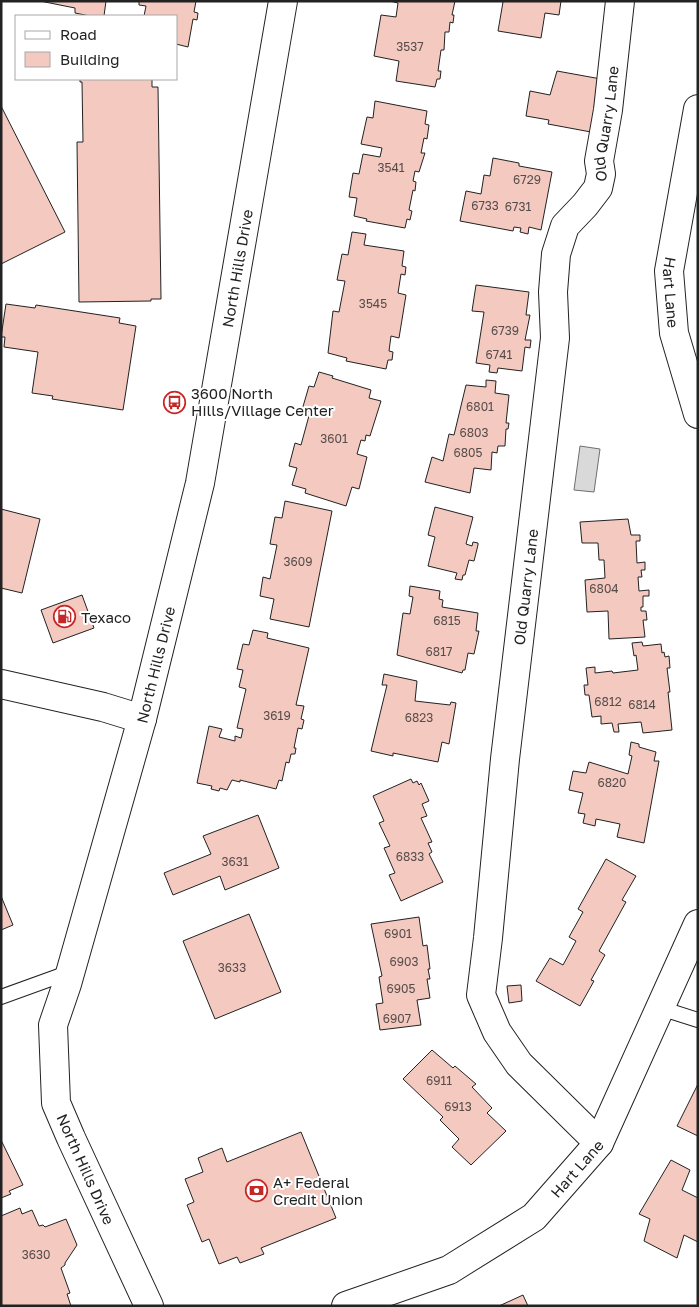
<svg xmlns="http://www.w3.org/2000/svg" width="699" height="1307" font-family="'Golos Text',sans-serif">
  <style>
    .water { fill: #d9d9d9; stroke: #6f6f6f }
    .building { fill: #f3c9c0; stroke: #222 }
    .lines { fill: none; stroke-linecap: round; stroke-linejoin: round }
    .lane-casing { stroke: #222; stroke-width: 16 }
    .street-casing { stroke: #222; stroke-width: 30 }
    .secondary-casing { stroke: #222; stroke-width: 30 }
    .lane { stroke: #fff; stroke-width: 14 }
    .street { stroke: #fff; stroke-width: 28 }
    .secondary { stroke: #fff; stroke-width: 28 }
    .labels { text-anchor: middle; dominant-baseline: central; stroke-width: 4; stroke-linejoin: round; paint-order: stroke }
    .number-label { font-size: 12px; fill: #564c4a }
    .street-label { font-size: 15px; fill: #222; stroke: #fff }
    .poi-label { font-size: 15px; fill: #222; stroke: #fff; text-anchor: start }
  </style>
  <rect width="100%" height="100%" fill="#fff"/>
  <path class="water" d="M 580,446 L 600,449 L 594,492 L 574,490 Z"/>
  <g class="building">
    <path d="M 40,1 L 106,1 L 104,16 L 90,16 L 75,13 L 75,8 Z"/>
    <path d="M 139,1 L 196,1 L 194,12 L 198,13 L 197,20 L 193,19 L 188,47 L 176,44 L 176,16 L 144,16 L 146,6 L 139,5 Z"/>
    <path d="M 390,1 L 455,1 L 452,15 L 454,15 L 453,23 L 450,22 L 449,32 L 445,32 L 444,50 L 441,50 L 438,71 L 441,71 L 440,79 L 437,79 L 435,87 L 396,81 L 399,61 L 374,56 L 381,15 L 396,17 L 398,3 Z"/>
    <path d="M 500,1 L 561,1 L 559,15 L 545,13 L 541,38 L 498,31 L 503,2 Z"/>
    <path d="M 557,71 L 601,79 L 591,132 L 548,124 L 549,120 L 526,116 L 530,91 L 550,95 Z"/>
    <path d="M 80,79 L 152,79 L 152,87 L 158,87 L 161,299 L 151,299 L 151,301 L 79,302 L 77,142 L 83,142 L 82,82 L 80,82 Z"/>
    <path d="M 375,101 L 427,111 L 425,124 L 429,125 L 427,139 L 424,138 L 421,153 L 425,153 L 419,172 L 415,171 L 413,181 L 416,182 L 415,191 L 413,190 L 409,210 L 412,211 L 410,220 L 407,219 L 405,228 L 366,221 L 367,219 L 354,216 L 357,198 L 349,197 L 353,173 L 359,174 L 363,154 L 380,157 L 382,148 L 361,144 L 367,117 L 373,118 Z"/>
    <path d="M 1,106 L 65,232 L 1,264 Z"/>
    <path d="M 493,158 L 519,163 L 519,166 L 552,172 L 541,230 L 529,227 L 528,234 L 520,232 L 521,228 L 514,227 L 513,231 L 460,221 L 466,191 L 481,194 L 484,175 L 490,176 Z"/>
    <path d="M 352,232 L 366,234 L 364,245 L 404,251 L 402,266 L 406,267 L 405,275 L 401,274 L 398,293 L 406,295 L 399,338 L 391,336 L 389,351 L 393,352 L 392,360 L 388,360 L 386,369 L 346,361 L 347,358 L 328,353 L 333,311 L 339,312 L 345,281 L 337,280 L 342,254 L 348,255 Z"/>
    <path d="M 476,285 L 529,292 L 526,315 L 530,315 L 525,340 L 531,340 L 530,348 L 525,347 L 522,371 L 498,368 L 497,373 L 489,372 L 490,365 L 476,363 L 484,312 L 472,311 Z"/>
    <path d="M 6,304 L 35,308 L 36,305 L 120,318 L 119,323 L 136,326 L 123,410 L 52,399 L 53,396 L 32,393 L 38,352 L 4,347 L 5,337 L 1,337 Z"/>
    <path d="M 319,372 L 333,376 L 332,378 L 371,390 L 369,398 L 381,401 L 370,436 L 366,435 L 365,441 L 361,440 L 357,454 L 367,457 L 359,489 L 352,487 L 346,506 L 305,493 L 306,489 L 292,485 L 297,468 L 289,466 L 295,443 L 301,445 L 310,412 L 302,410 L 309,386 L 314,387 Z"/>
    <path d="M 486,380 L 496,381 L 495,393 L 509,395 L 506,423 L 509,423 L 508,429 L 506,429 L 505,446 L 498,446 L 497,453 L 492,452 L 491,470 L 474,468 L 470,493 L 425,482 L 432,457 L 443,461 L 449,434 L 454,435 L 466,385 L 486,387 Z"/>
    <path d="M 285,501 L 332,511 L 309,627 L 270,619 L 274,599 L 260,596 L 263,577 L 270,579 L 277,545 L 270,544 L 275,517 L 282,518 Z"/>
    <path d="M 435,507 L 473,517 L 466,544 L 472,546 L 473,542 L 478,543 L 478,545 L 474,561 L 469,560 L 465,575 L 463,575 L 462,580 L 455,579 L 457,573 L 428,566 L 435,537 L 428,535 Z"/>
    <path d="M 1,509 L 40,519 L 22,593 L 1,588 Z"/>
    <path d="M 628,519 L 631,535 L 640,535 L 640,541 L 636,541 L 637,563 L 645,562 L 645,570 L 641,570 L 642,577 L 638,577 L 639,591 L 649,590 L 649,596 L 643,596 L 643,607 L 641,607 L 641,611 L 646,611 L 647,620 L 643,620 L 645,637 L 609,639 L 608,611 L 587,612 L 585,580 L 605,578 L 604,560 L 599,560 L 598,543 L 582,543 L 580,522 Z"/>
    <path d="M 410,586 L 440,591 L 439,599 L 443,600 L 442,607 L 478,613 L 476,631 L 479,631 L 474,654 L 468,653 L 465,670 L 463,670 L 462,673 L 397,655 L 403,613 L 410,614 L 413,597 L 409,596 Z"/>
    <path d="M 82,595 L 94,628 L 53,643 L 41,610 Z"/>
    <path d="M 253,630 L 268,633 L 267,638 L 309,648 L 296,705 L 304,706 L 301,719 L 304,720 L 302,729 L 298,728 L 294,748 L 296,748 L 295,754 L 291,754 L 289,763 L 286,762 L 282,781 L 279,780 L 276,789 L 240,780 L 240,782 L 232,780 L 227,790 L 220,788 L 219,791 L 211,789 L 212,786 L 197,783 L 209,726 L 222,729 L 219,737 L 235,741 L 235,736 L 241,738 L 243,729 L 237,728 L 246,689 L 239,687 L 243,670 L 237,669 L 243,644 L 249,645 Z"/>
    <path d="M 642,642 L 643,646 L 661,644 L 662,653 L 664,652 L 665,657 L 669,656 L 670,668 L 667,668 L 670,692 L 668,692 L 672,730 L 643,733 L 641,722 L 618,724 L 619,732 L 614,732 L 612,723 L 601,724 L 601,716 L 592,717 L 589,695 L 585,695 L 584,685 L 588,685 L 586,668 L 595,667 L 595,673 L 612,671 L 613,673 L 638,670 L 636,655 L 634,656 L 632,643 Z"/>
    <path d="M 384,674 L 417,681 L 415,701 L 450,705 L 451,702 L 456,703 L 449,744 L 442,742 L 438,762 L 393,753 L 393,756 L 371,751 L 387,685 L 382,685 Z"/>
    <path d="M 631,742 L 639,744 L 639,747 L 656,752 L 654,761 L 659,761 L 644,843 L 617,837 L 620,824 L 596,819 L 595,826 L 583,823 L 585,814 L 578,813 L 583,793 L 569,790 L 573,771 L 586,773 L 589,762 L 628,774 L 632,756 L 629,755 Z"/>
    <path d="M 411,779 L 413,783 L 417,781 L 419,785 L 421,783 L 429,801 L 422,804 L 427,816 L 421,818 L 432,842 L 428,843 L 432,852 L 429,854 L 443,882 L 401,901 L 389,875 L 395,873 L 384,848 L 390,846 L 379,823 L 384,821 L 373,796 Z"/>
    <path d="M 258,815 L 279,868 L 225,890 L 220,876 L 173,895 L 164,873 L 211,854 L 203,836 Z"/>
    <path d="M 606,859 L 636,876 L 622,900 L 626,902 L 599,951 L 605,955 L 591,980 L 594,981 L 580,1006 L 536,981 L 550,958 L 563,965 L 576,941 L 569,937 L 583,912 L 578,909 Z"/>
    <path d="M 1,896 L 13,925 L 1,930 Z"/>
    <path d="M 249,914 L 281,992 L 215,1019 L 183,941 Z"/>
    <path d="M 419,917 L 423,946 L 427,945 L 430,969 L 428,969 L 430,979 L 427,979 L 430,998 L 417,1000 L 421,1025 L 380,1030 L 376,1004 L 383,1003 L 379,977 L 382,976 L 371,924 Z"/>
    <path d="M 521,985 L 522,1001 L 509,1003 L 507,986 Z"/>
    <path d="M 432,1050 L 453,1068 L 455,1066 L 476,1084 L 472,1087 L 492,1108 L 487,1113 L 506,1131 L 471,1165 L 452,1147 L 459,1139 L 440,1120 L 443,1117 L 403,1079 Z"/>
    <path d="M 698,1084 L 698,1136 L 677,1126 Z"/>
    <path d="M 301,1132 L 336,1218 L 261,1248 L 264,1254 L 240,1263 L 237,1257 L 219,1264 L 209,1239 L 202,1242 L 187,1205 L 194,1202 L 185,1179 L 203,1172 L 198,1158 L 222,1148 L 227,1162 Z"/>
    <path d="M 1,1140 L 23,1185 L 9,1191 L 11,1194 L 1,1198 Z"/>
    <path d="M 671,1160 L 690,1170 L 682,1190 L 698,1198 L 698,1242 L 684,1235 L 677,1258 L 644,1241 L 650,1219 L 639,1214 Z"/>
    <path d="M 20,1208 L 22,1214 L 32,1210 L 39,1226 L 43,1225 L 45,1227 L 66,1219 L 77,1245 L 65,1263 L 65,1265 L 61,1268 L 70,1293 L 67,1294 L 71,1306 L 1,1306 L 1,1216 Z"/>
    <path d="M 523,1295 L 528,1306 L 499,1306 Z"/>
  </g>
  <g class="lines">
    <defs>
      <g id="lane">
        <path d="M 1,997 L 70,972"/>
        <path d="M 660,1008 L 698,1020"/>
      </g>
      <g id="street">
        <path id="s1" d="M 698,109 L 669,271 L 674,333 L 698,414"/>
        <path d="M 1,684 L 103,707 L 142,719"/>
        <path id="s2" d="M 599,1143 L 519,1064 L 497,1032 L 481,995 L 488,938 L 505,759 L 555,338 L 553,292 L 556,254 L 565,226 L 585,205 L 598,188 L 601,174 L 599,161 L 608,110 L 620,1"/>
        <path id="s3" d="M 346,1306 L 449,1270 L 534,1217 L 599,1143 L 698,924"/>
      </g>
      <g id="secondary">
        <path id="s4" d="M 149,1306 L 71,1138 L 56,1103 L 53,1025 L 67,984 L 142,719 L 200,483 L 283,1"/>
      </g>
    </defs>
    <use href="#lane" class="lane-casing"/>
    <use href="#street" class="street-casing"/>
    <use href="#secondary" class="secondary-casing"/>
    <use href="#lane" class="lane"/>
    <use href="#street" class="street"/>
    <use href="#secondary" class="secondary"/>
  </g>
  <defs>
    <symbol id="bus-ring" viewBox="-11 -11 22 22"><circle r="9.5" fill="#fff" stroke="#c62828" stroke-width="1.5"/><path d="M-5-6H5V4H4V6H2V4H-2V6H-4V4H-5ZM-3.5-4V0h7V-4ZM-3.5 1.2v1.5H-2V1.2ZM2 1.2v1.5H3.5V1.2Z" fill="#c62828"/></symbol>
    <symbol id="fuel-ring" viewBox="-11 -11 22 22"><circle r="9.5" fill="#fff" stroke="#c62828" stroke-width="1.5"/><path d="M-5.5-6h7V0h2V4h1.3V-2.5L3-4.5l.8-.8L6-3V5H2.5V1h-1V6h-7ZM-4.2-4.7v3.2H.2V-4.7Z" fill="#c62828"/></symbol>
    <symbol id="bank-ring" viewBox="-11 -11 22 22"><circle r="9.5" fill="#fff" stroke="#c62828" stroke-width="1.5"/><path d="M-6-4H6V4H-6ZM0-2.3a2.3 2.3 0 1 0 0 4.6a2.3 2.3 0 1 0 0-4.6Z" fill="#c62828"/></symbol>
  </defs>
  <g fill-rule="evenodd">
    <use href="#bus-ring" x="162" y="390" width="25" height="25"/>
    <use href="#fuel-ring" x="52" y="604" width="25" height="25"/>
    <use href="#bank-ring" x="244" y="1178" width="25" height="25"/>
  </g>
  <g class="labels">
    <g class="number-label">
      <text x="410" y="46">3537</text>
      <text x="391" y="167">3541</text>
      <text x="527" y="179">6729</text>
      <text x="485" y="205">6733</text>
      <text x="518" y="206">6731</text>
      <text x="373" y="303">3545</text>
      <text x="505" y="330">6739</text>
      <text x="499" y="354">6741</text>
      <text x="480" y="406">6801</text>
      <text x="474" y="432">6803</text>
      <text x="334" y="438">3601</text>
      <text x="468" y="452">6805</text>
      <text x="298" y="561">3609</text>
      <text x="604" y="588">6804</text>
      <text x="447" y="620">6815</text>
      <text x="439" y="651">6817</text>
      <text x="608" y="701">6812</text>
      <text x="642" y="704">6814</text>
      <text x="277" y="715">3619</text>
      <text x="419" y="717">6823</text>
      <text x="612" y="782">6820</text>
      <text x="410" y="856">6833</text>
      <text x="235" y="861">3631</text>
      <text x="398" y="933">6901</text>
      <text x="404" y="961">6903</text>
      <text x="232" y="967">3633</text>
      <text x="401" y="988">6905</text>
      <text x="397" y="1018">6907</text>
      <text x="439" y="1080">6911</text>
      <text x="458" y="1106">6913</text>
      <text x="36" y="1254">3630</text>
    </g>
    <g class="street-label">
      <text stroke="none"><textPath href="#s2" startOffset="1082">Old Quarry Lane</textPath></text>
      <text stroke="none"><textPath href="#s4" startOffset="1081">North Hills Drive</textPath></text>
      <text stroke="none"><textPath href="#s1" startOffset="186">Hart Lane</textPath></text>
      <text stroke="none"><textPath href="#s2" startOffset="602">Old Quarry Lane</textPath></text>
      <text stroke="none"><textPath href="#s4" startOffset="676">North Hills Drive</textPath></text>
      <text stroke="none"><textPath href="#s3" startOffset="274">Hart Lane</textPath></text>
      <text transform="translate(86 1169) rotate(66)">North Hills Drive</text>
    </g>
    <g class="poi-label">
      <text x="191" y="393">3600 North<tspan x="191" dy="17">Hills/Village Center</tspan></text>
      <text x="81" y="617">Texaco</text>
      <text x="273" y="1182">A+ Federal<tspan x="273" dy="17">Credit Union</tspan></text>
    </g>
  </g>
  <rect width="699" height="1307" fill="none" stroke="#222222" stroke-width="5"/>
  <rect x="15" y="15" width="162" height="65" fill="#ffffff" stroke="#a7a7a7"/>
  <rect x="25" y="31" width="25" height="8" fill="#ffffff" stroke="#a7a7a7"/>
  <text x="60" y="40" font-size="15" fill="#222222">Road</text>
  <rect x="25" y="52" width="25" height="15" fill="#f3c9c0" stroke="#a7a7a7"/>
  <text x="60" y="65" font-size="15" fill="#222222">Building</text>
</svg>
